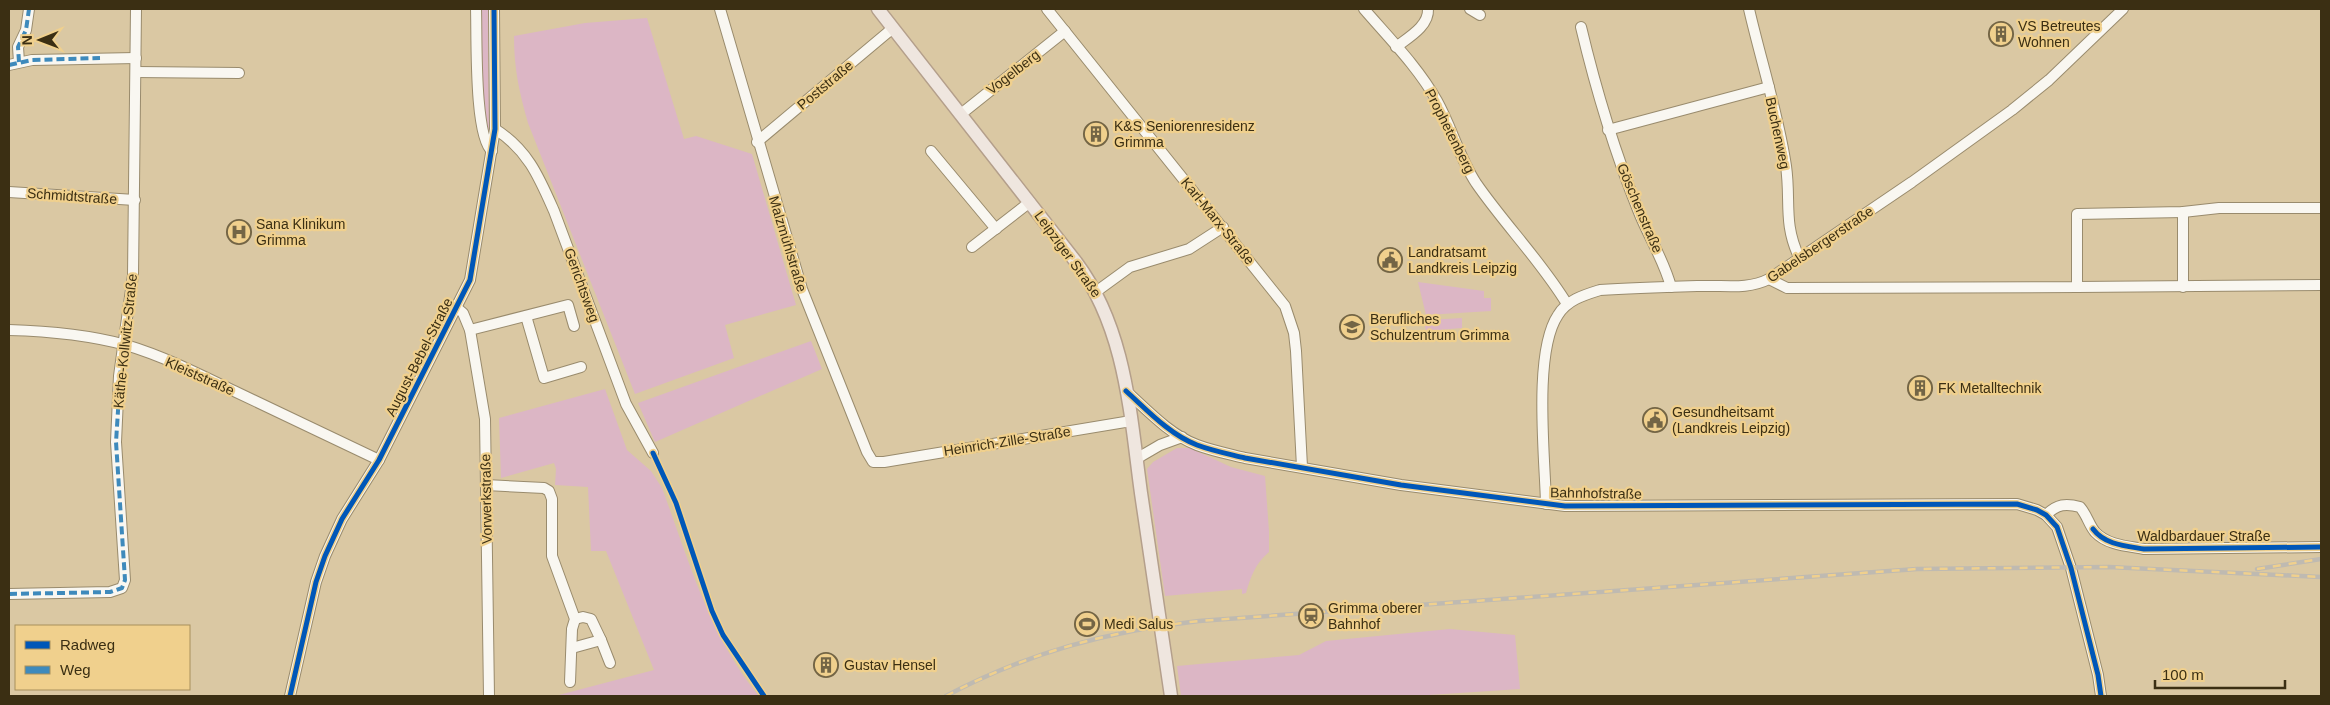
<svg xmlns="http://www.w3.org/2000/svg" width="2330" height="705" font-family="Arial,sans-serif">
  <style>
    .green { fill: #dcb6c5 }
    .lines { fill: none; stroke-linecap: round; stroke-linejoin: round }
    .minor-casing { stroke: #998b6d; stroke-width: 12 }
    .major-casing { stroke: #b49f8b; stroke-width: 15 }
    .minor { stroke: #f9f7f1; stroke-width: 10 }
    .major { stroke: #efe6df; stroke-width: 12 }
    .rail-casing { stroke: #bfbab1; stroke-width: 4.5 }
    .rail { stroke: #f0d08d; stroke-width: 2.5; stroke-dasharray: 8; stroke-linecap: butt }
    .quiet { stroke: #3e8abc; stroke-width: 4; stroke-dasharray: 8 4; stroke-linecap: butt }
    .cycleway-casing { stroke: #f0d08d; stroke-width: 8 }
    .cycleway { stroke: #0057b8; stroke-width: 5 }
    .labels { text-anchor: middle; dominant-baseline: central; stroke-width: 4.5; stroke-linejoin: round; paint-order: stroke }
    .poi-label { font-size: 14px; fill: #3b2f13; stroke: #f0d08d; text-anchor: start }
    .street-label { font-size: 14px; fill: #3b2f13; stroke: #f0d08d }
  </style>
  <rect width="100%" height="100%" fill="#dac8a3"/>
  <g class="green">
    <path d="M 479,9 L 488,9 L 489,137 L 487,136 L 483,98 Z"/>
    <path d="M 647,18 L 684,139 L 696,136 L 752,154 L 796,305 L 725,325 L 734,358 L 635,394 L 528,123 C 519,91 514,69 514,36 L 585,23 Z"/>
    <path d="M 1418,282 L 1484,291 L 1484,298 L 1491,298 L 1491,311 L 1426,315 Z"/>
    <path d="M 1462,318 L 1462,328 L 1426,331 L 1425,326 L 1428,320 Z"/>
    <path d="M 811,341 L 822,369 L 655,442 L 638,403 Z"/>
    <path d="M 605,389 L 627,450 L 651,471 L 662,488 C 688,558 710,638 759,696 L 555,696 L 654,670 L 606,551 L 591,551 L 588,487 L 555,485 L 556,469 L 554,463 L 501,478 L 499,418 Z"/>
    <path d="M 1177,448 L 1190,448 L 1231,467 L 1265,476 L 1269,531 L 1269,552 C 1255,564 1251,576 1246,593 L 1242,594 L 1242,589 L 1165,596 L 1147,469 L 1153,462 Z"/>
    <path d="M 1450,629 L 1515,635 L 1520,689 L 1414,696 L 1181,696 L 1177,666 L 1299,655 L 1326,641 Z"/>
  </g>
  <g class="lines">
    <defs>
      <g id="minor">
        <path d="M 476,9 C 477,35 474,137 492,151"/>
        <path d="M 720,9 L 802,289 L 867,452 L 873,462 L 884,462 L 1131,421"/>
        <path d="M 1047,9 L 1285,306 L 1294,333 L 1296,351 L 1302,467"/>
        <path d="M 1364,9 C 1389,38 1418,67 1437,101 C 1452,128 1459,157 1476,183 C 1505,225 1541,261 1567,304"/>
        <path d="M 1470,9 L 1480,15"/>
        <path d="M 1749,9 C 1761,61 1778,113 1786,166 C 1791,201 1783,223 1799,257"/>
        <path d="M 1581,27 C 1596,90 1614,150 1638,210 C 1648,236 1664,260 1671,287"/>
        <path d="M 1396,47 C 1409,37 1429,26 1428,9"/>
        <path d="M 19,62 L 18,47 L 26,30 L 29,9"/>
        <path d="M 9,65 L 32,60 L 136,58"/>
        <path d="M 136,72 L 239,73"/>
        <path d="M 961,114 L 1065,31"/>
        <path d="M 495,129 C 528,150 539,177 554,211 L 626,404 L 653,453"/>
        <path d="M 1608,130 L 1769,87"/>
        <path d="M 757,142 L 893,28"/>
        <path d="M 931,151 L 996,229"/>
        <path d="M 9,192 L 135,200"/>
        <path d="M 2183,212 L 2183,287"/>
        <path d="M 972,247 L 1030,202"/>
        <path d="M 1769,279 L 1787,288 L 2077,287 L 2077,214 L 2183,212 L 2219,208 L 2321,208"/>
        <path d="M 2077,287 L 2321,285"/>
        <path d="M 1097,291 L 1130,267 L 1189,249 L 1223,227"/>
        <path d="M 457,308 L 463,313 L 470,330 L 485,419 L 489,696"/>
        <path d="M 526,316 L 544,378 L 581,367"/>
        <path d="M 9,330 C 47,331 89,335 126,345 C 163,356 199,374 234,391 C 282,414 331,437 379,460"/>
        <path d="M 470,330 L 568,305 L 574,326"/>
        <path d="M 1126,391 C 1147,410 1170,435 1197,445 C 1213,451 1229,454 1245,458 L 1401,485 L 1565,506 L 2017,504 L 2037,510 L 2046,515 L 2057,527 L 2071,568 L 2098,675 L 2101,696"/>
        <path d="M 1136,459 L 1160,445 L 1182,437"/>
        <path d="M 486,485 L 544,488 L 549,491 L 552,499 L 552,556 L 575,619 L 572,629 L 570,682"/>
        <path d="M 1546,504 C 1545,458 1533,352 1558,315 C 1567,300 1584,295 1600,290 C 1633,288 1667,287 1700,286 C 1725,285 1747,290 1769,279 L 1912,182 L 2012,110 L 2049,80 L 2123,9"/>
        <path d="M 2046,515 C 2057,504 2066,503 2080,507 C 2087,515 2089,525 2095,532 C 2107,545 2127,546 2144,549 L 2321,547"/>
        <path d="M 9,594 L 110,592 L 122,588 L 125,580 L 116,442 L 119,376 L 133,275 L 136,9"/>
        <path d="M 601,640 L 610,663"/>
        <path d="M 572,648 L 601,640 L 591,619 L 583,617 L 575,619"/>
        <path d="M 290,696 L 316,582 L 325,556 L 342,519 L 379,460 L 470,280 L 495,129 L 494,9"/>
      </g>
      <path id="major" d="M 878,9 L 1076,262 C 1126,329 1130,413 1141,493 C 1151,561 1161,629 1171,696"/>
    </defs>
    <use href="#minor" class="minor-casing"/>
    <use href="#major" class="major-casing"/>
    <use href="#minor" class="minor"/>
    <use href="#major" class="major"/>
    <defs>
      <g id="rail">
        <path d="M 2257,569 L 2321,559"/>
        <path d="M 946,696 C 1027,653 1108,631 1199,621 L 1917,569 L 2109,567 L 2321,577"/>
      </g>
    </defs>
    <use href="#rail" class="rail-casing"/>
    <use href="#rail" class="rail"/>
    <g class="quiet">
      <path d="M 19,62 L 18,47 L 26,30 L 29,9"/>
      <path d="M 9,65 L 32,60 L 100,58"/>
      <path d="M 9,594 L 110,592 L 122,588 L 125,580 L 116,442 L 121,364"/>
    </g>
    <defs>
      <g id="cycleway">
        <path d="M 1126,391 C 1147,410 1170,435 1197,445 C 1213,451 1229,454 1245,458 L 1401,485 L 1565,506 L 2017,504 L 2037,510 L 2046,515 L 2057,527 L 2071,568 L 2098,675 L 2101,696"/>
        <path d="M 653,453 L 676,503 L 712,611 L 723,635 L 764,696"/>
        <path d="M 2093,529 C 2105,545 2126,546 2144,549 L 2321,547"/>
        <path d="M 290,696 L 316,582 L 325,556 L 342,519 L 379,460 L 470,280 L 495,129 L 494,9"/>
      </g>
    </defs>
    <use href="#cycleway" class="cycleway-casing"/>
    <use href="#cycleway" class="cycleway"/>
  </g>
  <defs>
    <symbol id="building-ring" viewBox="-11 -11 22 22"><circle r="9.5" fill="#f0d08d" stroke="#736545" stroke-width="1.5"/><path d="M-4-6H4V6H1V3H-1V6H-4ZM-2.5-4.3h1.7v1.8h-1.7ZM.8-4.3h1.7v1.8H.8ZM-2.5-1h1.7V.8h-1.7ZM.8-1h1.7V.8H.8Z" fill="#736545"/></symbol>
    <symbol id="hospital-ring" viewBox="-11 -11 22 22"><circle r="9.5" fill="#f0d08d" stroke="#736545" stroke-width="1.5"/><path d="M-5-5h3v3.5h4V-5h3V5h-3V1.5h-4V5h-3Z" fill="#736545"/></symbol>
    <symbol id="civic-ring" viewBox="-11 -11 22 22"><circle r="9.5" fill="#f0d08d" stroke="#736545" stroke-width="1.5"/><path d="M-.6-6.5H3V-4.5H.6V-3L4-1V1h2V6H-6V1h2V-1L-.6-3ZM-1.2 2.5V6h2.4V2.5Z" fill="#736545"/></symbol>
    <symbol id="school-ring" viewBox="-11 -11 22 22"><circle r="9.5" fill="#f0d08d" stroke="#736545" stroke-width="1.5"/><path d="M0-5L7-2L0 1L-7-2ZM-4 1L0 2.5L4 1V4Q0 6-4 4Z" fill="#736545"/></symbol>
    <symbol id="station-ring" viewBox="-11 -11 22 22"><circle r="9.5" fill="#f0d08d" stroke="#736545" stroke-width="1.5"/><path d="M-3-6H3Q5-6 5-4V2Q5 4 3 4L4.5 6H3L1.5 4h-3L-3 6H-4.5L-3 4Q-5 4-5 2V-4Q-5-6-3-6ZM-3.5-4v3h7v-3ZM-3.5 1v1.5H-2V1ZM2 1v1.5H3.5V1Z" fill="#736545"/></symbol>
    <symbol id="stadium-ring" viewBox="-11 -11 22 22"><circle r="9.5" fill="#f0d08d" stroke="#736545" stroke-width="1.5"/><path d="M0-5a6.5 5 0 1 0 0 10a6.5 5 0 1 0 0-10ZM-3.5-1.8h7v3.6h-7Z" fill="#736545"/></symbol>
  </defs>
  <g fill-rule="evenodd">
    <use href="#building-ring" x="1987" y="20" width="28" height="28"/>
    <use href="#building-ring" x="1082" y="120" width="28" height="28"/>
    <use href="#hospital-ring" x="225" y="218" width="28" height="28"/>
    <use href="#civic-ring" x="1376" y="246" width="28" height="28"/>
    <use href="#school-ring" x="1338" y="313" width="28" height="28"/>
    <use href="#building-ring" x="1906" y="374" width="28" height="28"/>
    <use href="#civic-ring" x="1641" y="406" width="28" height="28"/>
    <use href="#station-ring" x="1297" y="602" width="28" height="28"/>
    <use href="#stadium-ring" x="1073" y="610" width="28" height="28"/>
    <use href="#building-ring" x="812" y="651" width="28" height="28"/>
  </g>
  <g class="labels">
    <g class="poi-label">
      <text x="2018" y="26">VS Betreutes<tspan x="2018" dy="16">Wohnen</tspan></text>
      <text x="1114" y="126">K&amp;S Seniorenresidenz<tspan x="1114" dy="16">Grimma</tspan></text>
      <text x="256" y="224">Sana Klinikum<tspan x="256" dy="16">Grimma</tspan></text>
      <text x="1408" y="252">Landratsamt<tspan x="1408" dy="16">Landkreis Leipzig</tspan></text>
      <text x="1370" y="319">Berufliches<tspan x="1370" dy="16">Schulzentrum Grimma</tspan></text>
      <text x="1938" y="388">FK Metalltechnik</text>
      <text x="1672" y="412">Gesundheitsamt<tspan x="1672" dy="16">(Landkreis Leipzig)</tspan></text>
      <text x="1328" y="608">Grimma oberer<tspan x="1328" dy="16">Bahnhof</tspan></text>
      <text x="1104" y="624">Medi Salus</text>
      <text x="844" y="665">Gustav Hensel</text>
    </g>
    <g class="street-label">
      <text transform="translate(1013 72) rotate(-38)">Vogelberg</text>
      <text transform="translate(825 85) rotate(-40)">Poststraße</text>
      <text transform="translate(1450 131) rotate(63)">Prophetenberg</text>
      <text transform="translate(1778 133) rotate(78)">Buchenweg</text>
      <text transform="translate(72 196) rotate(4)">Schmidtstraße</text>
      <text transform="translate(1640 208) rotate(67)">Göschenstraße</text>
      <text transform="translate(1218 221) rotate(51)">Karl-Marx-Straße</text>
      <text transform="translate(788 244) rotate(73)">Malzmühlstraße</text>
      <text transform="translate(1820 244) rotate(-34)">Gabelsbergerstraße</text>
      <text transform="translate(1068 254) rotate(54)">Leipziger Straße</text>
      <text transform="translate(582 285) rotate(70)">Gerichtsweg</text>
      <text transform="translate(125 341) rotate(-84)">Käthe-Kollwitz-Straße</text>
      <text transform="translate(419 357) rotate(-63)">August-Bebel-Straße</text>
      <text transform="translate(200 376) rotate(24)">Kleiststraße</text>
      <text transform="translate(1007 441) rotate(-9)">Heinrich-Zille-Straße</text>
      <text transform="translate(1596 493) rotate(1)">Bahnhofstraße</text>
      <text transform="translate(486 499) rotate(-91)">Vorwerkstraße</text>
      <text x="2204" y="536">Waldbardauer Straße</text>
    </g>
  </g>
  <rect width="2330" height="705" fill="none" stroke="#3b2f13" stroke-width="20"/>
  <rect x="15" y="625" width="175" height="65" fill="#f0d08d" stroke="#a8905c"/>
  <rect x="25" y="641" width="25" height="8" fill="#0057b8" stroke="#a8905c"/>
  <text x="60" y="650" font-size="15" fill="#3b2f13">Radweg</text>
  <rect x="25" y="666" width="25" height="8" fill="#3e8abc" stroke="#a8905c"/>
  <text x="60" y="675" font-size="15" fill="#3b2f13">Weg</text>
  <g transform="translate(40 40) rotate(269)" stroke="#f0d08d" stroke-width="4" paint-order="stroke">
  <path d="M0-4L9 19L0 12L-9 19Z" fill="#3b2f13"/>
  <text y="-8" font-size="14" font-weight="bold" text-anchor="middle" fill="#3b2f13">N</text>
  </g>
  <path d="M2155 680v8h130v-8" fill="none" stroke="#3b2f13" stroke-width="2.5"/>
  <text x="2162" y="680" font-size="15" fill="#3b2f13" stroke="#f0d08d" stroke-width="4" paint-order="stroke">100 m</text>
</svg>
